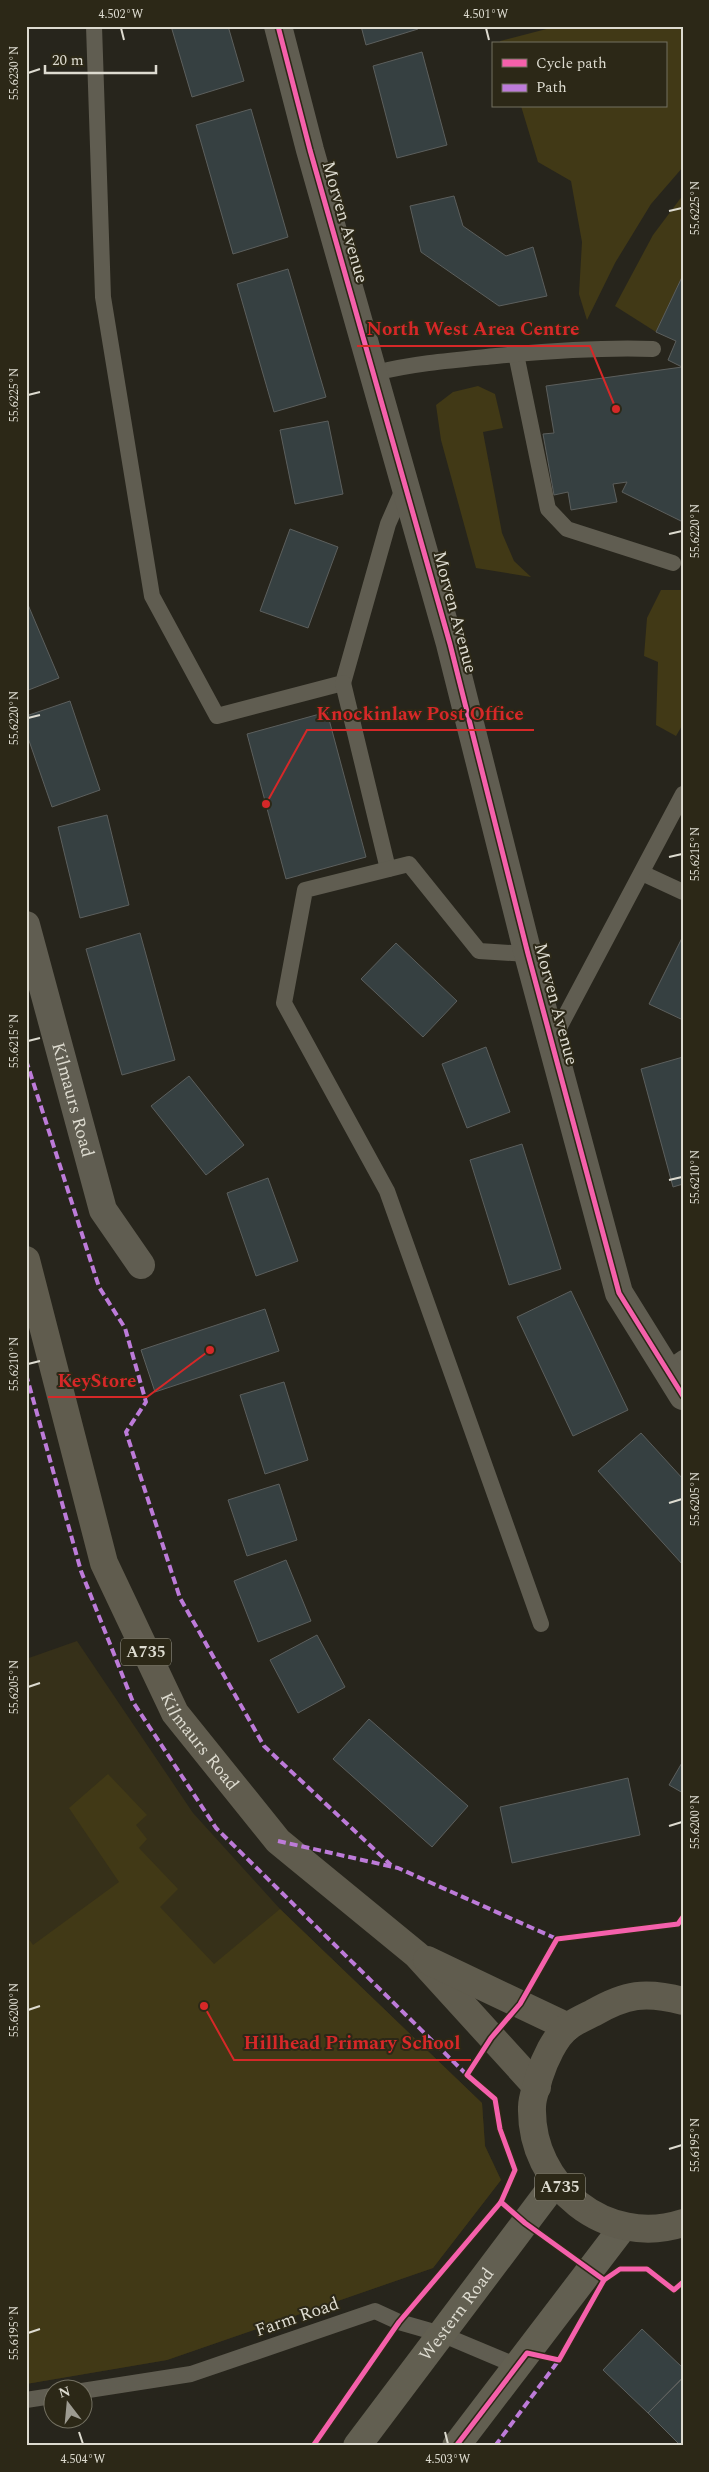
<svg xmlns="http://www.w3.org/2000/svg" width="709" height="2472" font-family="Spectral,serif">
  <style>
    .built { fill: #363019 }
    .green { fill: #413916 }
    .building { fill: #364041; stroke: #5c5f5d }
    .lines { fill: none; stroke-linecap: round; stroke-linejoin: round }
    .lane { stroke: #605d51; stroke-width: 16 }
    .street { stroke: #605d51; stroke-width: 28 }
    .secondary { stroke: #625f51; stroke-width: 28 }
    .primary { stroke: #605c4e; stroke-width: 28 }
    .quiet { stroke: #bd7bd9; stroke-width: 4; stroke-dasharray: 8 4; stroke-linecap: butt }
    .cycleway-casing { stroke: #2c2817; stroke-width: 8 }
    .cycleway { stroke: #f560ab; stroke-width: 5 }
    .ticks { fill: none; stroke: #dddbd0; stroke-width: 2 }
    .labels { text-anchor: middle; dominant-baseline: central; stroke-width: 4; stroke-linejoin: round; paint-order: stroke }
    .shield { fill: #2c2817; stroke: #a8a598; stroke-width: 1 }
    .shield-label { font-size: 16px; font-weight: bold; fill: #dddbd0 }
    .street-label { font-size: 18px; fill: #dddbd0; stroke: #2c2817 }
    .leader { fill: none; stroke: #d62828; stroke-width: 2 }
    .callout-dot { fill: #d62828; stroke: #2c2817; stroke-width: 2 }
    .callout-label { font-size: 19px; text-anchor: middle; font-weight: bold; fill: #d62828; stroke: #2c2817; stroke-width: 4; stroke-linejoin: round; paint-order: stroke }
    .neatline { fill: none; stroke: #dddbd0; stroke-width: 2 }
    .ticks-label { font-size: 12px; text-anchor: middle; fill: #dddbd0 }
  </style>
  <rect width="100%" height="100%" fill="#27251c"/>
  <path class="built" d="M 77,1641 L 193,1813 L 280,1909 L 482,2103 L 485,2146 L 501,2180 L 433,2268 L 167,2360 L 26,2384 L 26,1659 Z"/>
  <g class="green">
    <path d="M 558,26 L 683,26 L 683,167 L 651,204 L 615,263 L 587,320 L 579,294 L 582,242 L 571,181 L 538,162 L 521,106 L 665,106 L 665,44 L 501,44 L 500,41 Z"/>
    <path d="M 683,195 L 683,275 L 656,332 L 615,306 L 653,235 Z"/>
    <path d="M 478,386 L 495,394 L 503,428 L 483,432 L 502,533 L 514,561 L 531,577 L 476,568 L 441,440 L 436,405 L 453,392 Z"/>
    <path d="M 661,590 L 683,590 L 683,724 L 676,736 L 656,725 L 658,662 L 644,656 L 647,618 Z"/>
    <path d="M 108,1774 L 147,1815 L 136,1825 L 147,1839 L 139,1848 L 178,1889 L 160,1907 L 214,1964 L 280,1909 L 482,2103 L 485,2146 L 501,2180 L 433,2268 L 167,2360 L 26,2384 L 26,1935 L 33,1945 L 119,1882 L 69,1808 Z"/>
  </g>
  <g class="building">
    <path d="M 171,26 L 228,26 L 244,81 L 192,97 Z"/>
    <path d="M 361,26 L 417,26 L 418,29 L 366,45 Z"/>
    <path d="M 422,52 L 447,145 L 397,158 L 373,66 Z"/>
    <path d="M 251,109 L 288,237 L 233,254 L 196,125 Z"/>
    <path d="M 454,196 L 463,226 L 506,256 L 533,247 L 547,296 L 499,306 L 421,252 L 410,206 Z"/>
    <path d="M 288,269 L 326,397 L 274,412 L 237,284 Z"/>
    <path d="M 683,275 L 683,522 L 622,492 L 627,482 L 613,484 L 617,502 L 571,510 L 568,492 L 554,495 L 543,434 L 554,433 L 546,386 L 682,367 L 668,360 L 676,341 L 656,332 Z"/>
    <path d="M 328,421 L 343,494 L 295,504 L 280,430 Z"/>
    <path d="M 290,529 L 338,547 L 308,628 L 260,611 Z"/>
    <path d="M 26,600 L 59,678 L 26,691 Z"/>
    <path d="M 70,701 L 100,790 L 52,807 L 26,732 L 26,716 Z"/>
    <path d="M 327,712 L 366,857 L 286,879 L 247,734 Z"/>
    <path d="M 107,815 L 129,905 L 80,918 L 58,827 Z"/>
    <path d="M 140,933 L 175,1060 L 122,1075 L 86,949 Z"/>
    <path d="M 683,936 L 683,1020 L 649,1004 Z"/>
    <path d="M 396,943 L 457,1001 L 423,1037 L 361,979 Z"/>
    <path d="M 486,1047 L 510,1112 L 467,1128 L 442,1064 Z"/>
    <path d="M 683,1057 L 683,1184 L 673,1187 L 641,1069 Z"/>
    <path d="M 189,1076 L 244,1145 L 206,1175 L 151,1106 Z"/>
    <path d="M 522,1144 L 561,1269 L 509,1285 L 470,1160 Z"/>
    <path d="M 268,1178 L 298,1261 L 256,1276 L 227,1193 Z"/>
    <path d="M 571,1291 L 628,1410 L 573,1436 L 517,1317 Z"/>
    <path d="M 265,1309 L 279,1351 L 155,1392 L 141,1350 Z"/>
    <path d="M 284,1382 L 308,1460 L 265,1474 L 240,1395 Z"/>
    <path d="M 641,1433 L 683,1479 L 683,1565 L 598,1471 Z"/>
    <path d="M 279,1484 L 297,1540 L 247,1556 L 228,1500 Z"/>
    <path d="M 286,1560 L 311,1621 L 258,1642 L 234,1581 Z"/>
    <path d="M 317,1635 L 345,1687 L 298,1713 L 270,1660 Z"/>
    <path d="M 369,1719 L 468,1806 L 432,1847 L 333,1759 Z"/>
    <path d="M 683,1761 L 683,1793 L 669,1785 Z"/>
    <path d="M 628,1778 L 640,1835 L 512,1863 L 500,1807 Z"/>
    <path d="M 642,2329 L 683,2368 L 683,2377 L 648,2413 L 603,2370 Z"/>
    <path d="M 683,2378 L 683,2446 L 681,2446 L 648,2413 Z"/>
  </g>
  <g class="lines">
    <g class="lane">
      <path d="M 94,26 L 103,297 L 152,596 L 217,716 L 343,683 L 388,524 L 405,485"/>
      <path d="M 516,354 L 548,509 L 567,529 L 673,563"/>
      <path d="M 375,373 C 415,363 455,360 496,356 C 548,351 600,347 653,349"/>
      <path d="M 343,683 L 388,869"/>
      <path d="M 642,873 L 683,892"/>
      <path d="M 528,954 L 479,951 L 409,864 L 305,890 L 284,1003 L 387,1191 L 541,1624"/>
      <path d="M 552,1041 L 683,794"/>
      <path d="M 666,1370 L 683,1358"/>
      <path d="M 82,2391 L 191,2374 L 375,2311 L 399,2322 L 441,2334 L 517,2366"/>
      <path d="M 26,2400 L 52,2396"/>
    </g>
    <g class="street">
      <path d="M 278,26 L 310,150 L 450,644 L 528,954 L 619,1293 L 683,1396"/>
      <path id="s1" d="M 26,925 L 103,1210 L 141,1265"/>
    </g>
    <g class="secondary">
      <path id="s2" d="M 357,2446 L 555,2183"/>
      <path d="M 456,2446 L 623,2227"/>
    </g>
    <g class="primary">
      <path id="s3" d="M 26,1260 L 104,1563 L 175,1713 L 278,1841 L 417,1955 L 537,2087"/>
      <path d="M 427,1960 L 568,2027"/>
      <path d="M 683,2001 C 645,1991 626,1994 593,2013 C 585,2017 576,2021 569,2026 C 555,2036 544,2061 539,2077 C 537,2086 532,2097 532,2107 C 530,2186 606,2248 683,2223"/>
    </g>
    <g class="quiet">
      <path d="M 26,1060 L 99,1287 L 125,1328 L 146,1402 L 126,1432 L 180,1598 L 264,1746 L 391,1865"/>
      <path d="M 26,1374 L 81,1571 L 133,1702 L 216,1828 L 467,2075"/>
      <path d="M 278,1841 L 398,1868 L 557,1939"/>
      <path d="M 495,2446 L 559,2360"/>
    </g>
    <defs>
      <g id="cycleway">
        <path d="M 278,26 L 310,150 L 450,644 L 528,954 L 619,1293 L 683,1396"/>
        <path d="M 501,2202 L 525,2223 L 604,2280"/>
        <path d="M 313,2446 L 399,2322 L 501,2202 L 515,2170 L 500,2129 L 495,2099 L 467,2075 L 491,2038 L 520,2004 L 557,1939 L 678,1924 L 683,1917"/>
        <path d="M 456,2446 L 527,2353 L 559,2360 L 604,2280 L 620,2269 L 647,2269 L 674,2290 L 683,2282"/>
      </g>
    </defs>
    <use href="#cycleway" class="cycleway-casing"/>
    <use href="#cycleway" class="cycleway"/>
  </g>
  <path class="ticks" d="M 121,28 L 124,40M 486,28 L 489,40M 28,73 L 40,69M 669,211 L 682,208M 28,395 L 40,392M 669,534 L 682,531M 28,718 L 40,715M 669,857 L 682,854M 28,1041 L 40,1038M 669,1180 L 682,1177M 28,1364 L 40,1361M 669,1503 L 682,1499M 28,1687 L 40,1683M 669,1826 L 682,1822M 28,2010 L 40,2006M 669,2149 L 682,2145M 28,2333 L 40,2329M 79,2432 L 83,2444M 445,2432 L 448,2444"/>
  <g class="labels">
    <g class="shield">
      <rect x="121" y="1638.5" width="50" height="27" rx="4"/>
      <rect x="535" y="2173.5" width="50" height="27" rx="4"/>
    </g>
    <g class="shield-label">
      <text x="146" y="1652">A735</text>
      <text x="560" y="2187">A735</text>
    </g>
    <g class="street-label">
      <text transform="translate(345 222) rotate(74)">Morven Avenue</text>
      <text transform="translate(455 612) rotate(75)">Morven Avenue</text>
      <text transform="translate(556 1004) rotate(75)">Morven Avenue</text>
      <text stroke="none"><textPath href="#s1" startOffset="181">Kilmaurs Road</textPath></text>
      <text stroke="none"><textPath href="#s3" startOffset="516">Kilmaurs Road</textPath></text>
      <text stroke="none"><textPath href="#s2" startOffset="165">Western Road</textPath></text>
      <text transform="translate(297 2317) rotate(-19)">Farm Road</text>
    </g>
  </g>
  <path class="leader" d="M616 409L590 346H357M266 804L307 730H534M210 1350L147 1397H48M204 2006L234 2060H471"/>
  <g class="callout-dot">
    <circle cx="616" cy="409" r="5"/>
    <circle cx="266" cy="804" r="5"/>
    <circle cx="210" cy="1350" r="5"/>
    <circle cx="204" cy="2006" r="5"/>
  </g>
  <g class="callout-label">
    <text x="473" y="335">North West Area Centre</text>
    <text x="420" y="720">Knockinlaw Post Office</text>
    <text x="97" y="1387">KeyStore</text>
    <text x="352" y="2049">Hillhead Primary School</text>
  </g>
  <rect width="709" height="2472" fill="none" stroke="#2c2817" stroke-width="55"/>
  <rect x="492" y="42" width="175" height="65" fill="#2c2817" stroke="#737061"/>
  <rect x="502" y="59" width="25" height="8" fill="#f560ab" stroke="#737061"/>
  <text x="536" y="68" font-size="15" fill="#dddbd0">Cycle path</text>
  <rect x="502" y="84" width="25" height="8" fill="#bd7bd9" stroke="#737061"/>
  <text x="536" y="92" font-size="15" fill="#dddbd0">Path</text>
  <g transform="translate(68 2404) rotate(344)"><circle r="24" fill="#2c2817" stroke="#737061"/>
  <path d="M0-4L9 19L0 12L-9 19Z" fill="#9d9b91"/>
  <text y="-8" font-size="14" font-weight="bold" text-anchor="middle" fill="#dddbd0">N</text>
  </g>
  <path d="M45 65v8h111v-8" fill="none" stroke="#dddbd0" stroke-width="2.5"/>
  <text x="52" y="65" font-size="15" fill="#dddbd0" stroke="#2c2817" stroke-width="4" paint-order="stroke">20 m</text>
  <rect x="28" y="28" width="654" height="2416" class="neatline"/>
  <g class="ticks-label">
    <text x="121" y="18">4.502°W</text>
    <text x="486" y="18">4.501°W</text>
    <text transform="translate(14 73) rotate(-90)" y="4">55.6230°N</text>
    <text transform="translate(695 208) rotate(-90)" y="4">55.6225°N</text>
    <text transform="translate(14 395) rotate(-90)" y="4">55.6225°N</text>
    <text transform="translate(695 531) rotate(-90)" y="4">55.6220°N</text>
    <text transform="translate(14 718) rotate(-90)" y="4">55.6220°N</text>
    <text transform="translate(695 854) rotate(-90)" y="4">55.6215°N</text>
    <text transform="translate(14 1041) rotate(-90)" y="4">55.6215°N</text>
    <text transform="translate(695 1177) rotate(-90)" y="4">55.6210°N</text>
    <text transform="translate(14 1364) rotate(-90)" y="4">55.6210°N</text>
    <text transform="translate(695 1499) rotate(-90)" y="4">55.6205°N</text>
    <text transform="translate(14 1687) rotate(-90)" y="4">55.6205°N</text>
    <text transform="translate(695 1822) rotate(-90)" y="4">55.6200°N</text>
    <text transform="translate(14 2010) rotate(-90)" y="4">55.6200°N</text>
    <text transform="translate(695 2145) rotate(-90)" y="4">55.6195°N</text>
    <text transform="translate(14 2333) rotate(-90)" y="4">55.6195°N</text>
    <text x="83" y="2463">4.504°W</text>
    <text x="448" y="2463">4.503°W</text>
  </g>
</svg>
